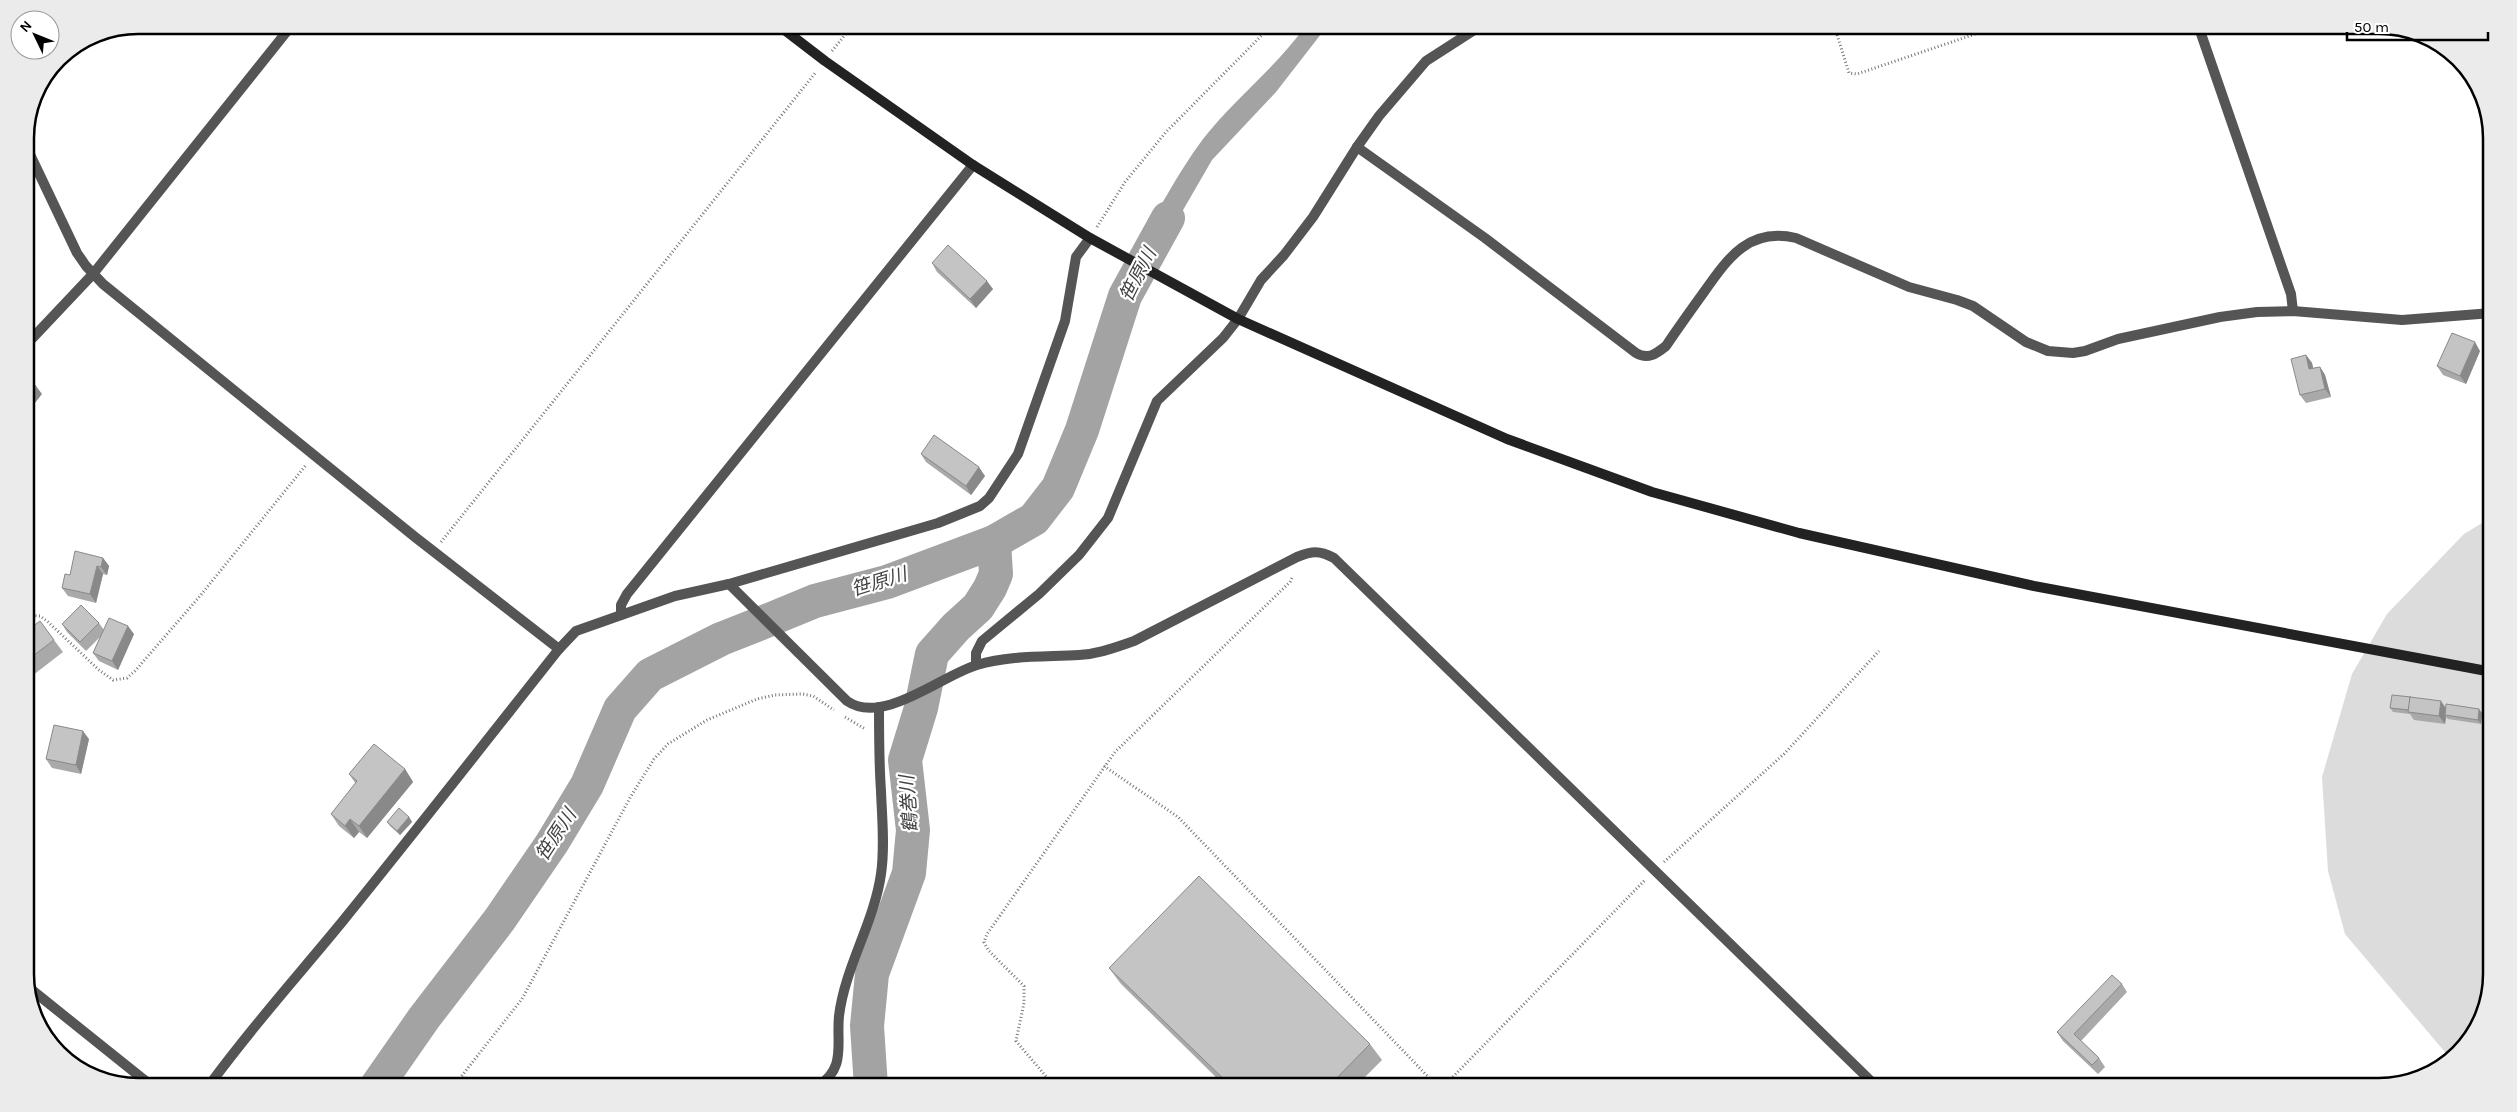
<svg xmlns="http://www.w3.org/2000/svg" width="2517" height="1112" font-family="Karla,'Noto Sans JP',sans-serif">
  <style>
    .green { fill: #dcdcdc }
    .water { fill: #a3a3a3 }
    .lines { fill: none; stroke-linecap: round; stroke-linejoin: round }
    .river { stroke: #a3a3a3; stroke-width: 34 }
    .path { stroke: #777; stroke-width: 3; stroke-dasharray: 1 2.5; stroke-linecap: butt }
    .street { stroke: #555; stroke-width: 10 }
    .secondary { stroke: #222; stroke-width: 10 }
    .wall { fill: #a9a9a9 }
    .shaded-wall { fill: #898989 }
    .building { fill: #c4c4c4; stroke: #898989 }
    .labels { text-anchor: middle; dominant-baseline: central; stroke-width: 4.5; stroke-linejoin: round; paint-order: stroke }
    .water-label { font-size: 19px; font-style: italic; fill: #444; stroke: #fff }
    .rim { fill: none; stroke: #000; stroke-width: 2.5 }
  </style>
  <rect width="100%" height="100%" fill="#fff"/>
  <path class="green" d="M 2492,517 L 2492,974 L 2483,1017 L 2450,1058 L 2345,934 L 2328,871 L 2322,777 L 2352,674 L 2387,614 L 2464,534 Z"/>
  <path class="water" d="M 1306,25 L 1328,25 L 1276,92 L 1212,160 L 1153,262 L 1135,251 C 1157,213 1177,174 1203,139 C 1234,99 1277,67 1306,25 Z"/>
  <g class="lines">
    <g class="river">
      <path d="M 376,1087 L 424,1018 L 500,919 L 552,843 L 587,785 L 620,709 L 650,675 L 721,639 L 759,624 L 815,601 L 887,582 L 994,542 L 1034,519 L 1058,488 L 1082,430 L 1125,296 L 1168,218"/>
      <path d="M 871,1087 L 867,1026 L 872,974 L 909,873 L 913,830 L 905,760 L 921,708 L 932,654 L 956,627 L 978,607 L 990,588 L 996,574 L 994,542"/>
    </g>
    <g class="path">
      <path d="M 1834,25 L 1849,73 L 1857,74 L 2002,25"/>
      <path d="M 832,51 L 853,25"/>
      <path d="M 1097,227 L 1125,182 L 1166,132 L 1272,25"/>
      <path d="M 441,542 L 816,72"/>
      <path d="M 25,615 L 40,616 L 47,621 L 99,670 L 113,680 L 127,678 L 135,671 L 200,596 L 306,465"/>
      <path d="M 845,717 L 865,729"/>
      <path d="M 1104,766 L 1178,817 L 1438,1087"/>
      <path d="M 1664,862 L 1784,754 L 1879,651"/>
      <path d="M 453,1087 L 522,999 L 631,796 L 654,759 L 668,744 L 707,720 L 757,699 L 775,695 L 803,694 L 813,696 L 834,710"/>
      <path d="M 1055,1087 L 1016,1041 L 1024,1003 L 1024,986 L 988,950 L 984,942 L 987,934 L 1115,752 L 1290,582 L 1293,576"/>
      <path d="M 1443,1087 L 1645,880"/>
    </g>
    <g class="street">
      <path d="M 2198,25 L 2291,294 L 2293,311"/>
      <path d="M 25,144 L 77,253 L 86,266 L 103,284 L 415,537 L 559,649 L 576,631 L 675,596 L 729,584 L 938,523 L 980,506 L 989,498 L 1018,454 L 1065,321 L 1076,257 L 1090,238"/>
      <path d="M 1357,147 L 1485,238 L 1636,353 C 1648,360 1656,354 1666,346 C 1678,328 1691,310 1704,292 C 1728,258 1749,227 1796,238 L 1909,287 L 1957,300 L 1973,306 L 2026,342 L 2048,351 L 2073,353 L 2085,351 L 2118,339 L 2220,317 L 2257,312 L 2293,311 L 2402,320 L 2492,313"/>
      <path d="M 25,346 L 93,274 L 292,25"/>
      <path d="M 729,584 L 847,701 C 883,726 942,675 977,665 C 1010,655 1045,657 1079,655 C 1099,654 1116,647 1134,641 L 1297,557 C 1312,551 1319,550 1334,558 L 1877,1087"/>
      <path d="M 621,615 L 621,605 L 627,594 L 973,165"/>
      <path d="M 976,665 L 976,653 L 982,641 L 1039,594 L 1079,555 L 1108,518 L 1157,401 L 1223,338 L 1238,319 L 1261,280 L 1284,255 L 1313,217 L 1357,147 L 1379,116 L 1426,61 L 1482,25"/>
      <path d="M 27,986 L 153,1087"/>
      <path d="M 208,1087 C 249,1030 297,977 342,922 C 415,832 487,740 559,649"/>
      <path d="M 817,1087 C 847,1068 836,1044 839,1016 C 845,967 874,923 881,874 C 885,847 882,818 881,791 C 879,763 879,735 879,707"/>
    </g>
    <path class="secondary" d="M 778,25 L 825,61 L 973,165 L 1090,238 L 1238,319 L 1507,439 L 1652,492 L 1799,533 L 2034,586 L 2492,672"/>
  </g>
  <g class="wall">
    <path d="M 932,263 L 993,289 L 976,308 L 937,272 Z"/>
    <path d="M 2480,351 L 2466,384 L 2443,375 L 2437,366 Z"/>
    <path d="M 2306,355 L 2312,363 L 2313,368 L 2320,367 L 2325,375 L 2331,397 L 2306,403 L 2300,395 Z"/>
    <path d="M 921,454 L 985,476 L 971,495 L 926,462 Z"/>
    <path d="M 103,558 L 109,566 L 107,575 L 103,574 L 96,603 L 68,596 L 62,588 L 70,575 Z"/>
    <path d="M 25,618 L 32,627 L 54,640 L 63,652 L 28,679 L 32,684 L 25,688 Z"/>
    <path d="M 99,623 L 104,630 L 134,634 L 118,670 L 99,661 L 93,653 L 101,636 L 86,651 L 67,632 L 62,624 Z"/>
    <path d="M 2390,708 L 2446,708 L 2482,713 L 2481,724 L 2448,719 L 2446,717 L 2445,724 L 2414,720 L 2410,714 L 2393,712 Z"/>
    <path d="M 89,739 L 81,774 L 52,768 L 46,759 Z"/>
    <path d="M 405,769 L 413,782 L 367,838 L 359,832 L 354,838 L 339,826 L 331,814 L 356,784 L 349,774 Z"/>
    <path d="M 409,817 L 412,822 L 400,835 L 390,826 L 387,822 Z"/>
    <path d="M 1109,968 L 1370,1044 L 1382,1060 L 1355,1087 L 1226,1087 L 1121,984 Z"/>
    <path d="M 2122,984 L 2127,992 L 2081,1041 L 2099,1058 L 2105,1067 L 2098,1074 L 2063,1041 L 2057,1032 Z"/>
  </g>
  <g class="shaded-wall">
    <path d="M 987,281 L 993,289 L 976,308 L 970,299 Z"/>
    <path d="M 2475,342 L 2480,351 L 2466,384 L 2460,376 Z"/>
    <path d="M 2306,355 L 2312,363 L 2315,377 L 2309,369 Z"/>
    <path d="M 2320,367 L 2325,375 L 2331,397 L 2325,389 Z"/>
    <path d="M 36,386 L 42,394 L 25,416 L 25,400 Z"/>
    <path d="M 979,467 L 985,476 L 971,495 L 966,486 Z"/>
    <path d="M 103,558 L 109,566 L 107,575 L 101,567 Z"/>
    <path d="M 97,566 L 103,574 L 96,603 L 90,594 Z"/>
    <path d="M 128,626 L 134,634 L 118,670 L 112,661 Z"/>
    <path d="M 2441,701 L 2447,710 L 2445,715 L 2446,717 L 2445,724 L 2439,716 Z"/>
    <path d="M 2479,709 L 2482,713 L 2481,724 L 2478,720 Z"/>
    <path d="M 83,731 L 89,739 L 81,774 L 76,765 Z"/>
    <path d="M 405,769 L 413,782 L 367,838 L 359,826 Z"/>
    <path d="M 409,817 L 412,822 L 400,835 L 397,831 Z"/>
    <path d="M 350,819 L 359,832 L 354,838 L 345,826 Z"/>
  </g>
  <g class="building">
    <path d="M 948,245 L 987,281 L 970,299 L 932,263 Z"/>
    <path d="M 2452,333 L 2475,342 L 2460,376 L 2437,366 Z"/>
    <path d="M 2306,355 L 2309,369 L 2320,367 L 2325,389 L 2300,395 L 2291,359 Z"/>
    <path d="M 25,377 L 36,386 L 25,400 Z"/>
    <path d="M 934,435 L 979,467 L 966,486 L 921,454 Z"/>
    <path d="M 75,551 L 103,558 L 101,567 L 97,566 L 90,594 L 62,588 L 65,574 L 70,575 Z"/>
    <path d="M 81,605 L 99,623 L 80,642 L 62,624 Z"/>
    <path d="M 25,618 L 32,627 L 40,621 L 54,640 L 25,662 Z"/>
    <path d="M 109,618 L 128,626 L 112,661 L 93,653 Z"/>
    <path d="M 2392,695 L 2411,697 L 2410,697 L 2409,710 L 2390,708 Z"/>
    <path d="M 2410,697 L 2441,701 L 2439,716 L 2408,712 Z"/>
    <path d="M 2446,704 L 2479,709 L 2478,720 L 2445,715 Z"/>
    <path d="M 54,725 L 83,731 L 76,765 L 46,759 Z"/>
    <path d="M 374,744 L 405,769 L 359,826 L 350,819 L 345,826 L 331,814 L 357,781 L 349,774 Z"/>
    <path d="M 399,808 L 409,817 L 397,831 L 387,822 Z"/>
    <path d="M 1199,876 L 1370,1044 L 1328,1087 L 1232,1087 L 1109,968 Z"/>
    <path d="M 2112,975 L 2122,984 L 2074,1034 L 2099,1058 L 2092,1065 L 2057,1032 Z"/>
    <path d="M 1188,1080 L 1195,1087 L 1182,1087 Z"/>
  </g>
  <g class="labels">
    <g class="water-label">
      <text transform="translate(1138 275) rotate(-63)">笹原川</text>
      <text transform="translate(879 582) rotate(-17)">笹原川</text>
      <text transform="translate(909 804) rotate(-94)">鶴巻川</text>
      <text transform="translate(556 835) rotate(-57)">笹原川</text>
    </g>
  </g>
  <path d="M0 0H2517V1112H0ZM138 34H2379A104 104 0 0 1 2483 138V974A104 104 0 0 1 2379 1078H138A104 104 0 0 1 34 974V138A104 104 0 0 1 138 34Z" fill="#ebebeb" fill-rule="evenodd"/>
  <path class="rim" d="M138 34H2379A104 104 0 0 1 2483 138V974A104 104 0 0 1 2379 1078H138A104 104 0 0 1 34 974V138A104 104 0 0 1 138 34Z"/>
  <g transform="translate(35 35) rotate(313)"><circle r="24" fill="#ffffff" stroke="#999999"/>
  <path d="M0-4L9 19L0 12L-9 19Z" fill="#000000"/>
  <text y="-8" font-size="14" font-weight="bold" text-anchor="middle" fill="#000000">N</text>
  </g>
  <path d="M2347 32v8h141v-8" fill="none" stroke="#000000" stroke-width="2.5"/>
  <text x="2354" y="32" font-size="15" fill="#000000" stroke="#ffffff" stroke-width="4" paint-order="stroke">50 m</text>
</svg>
